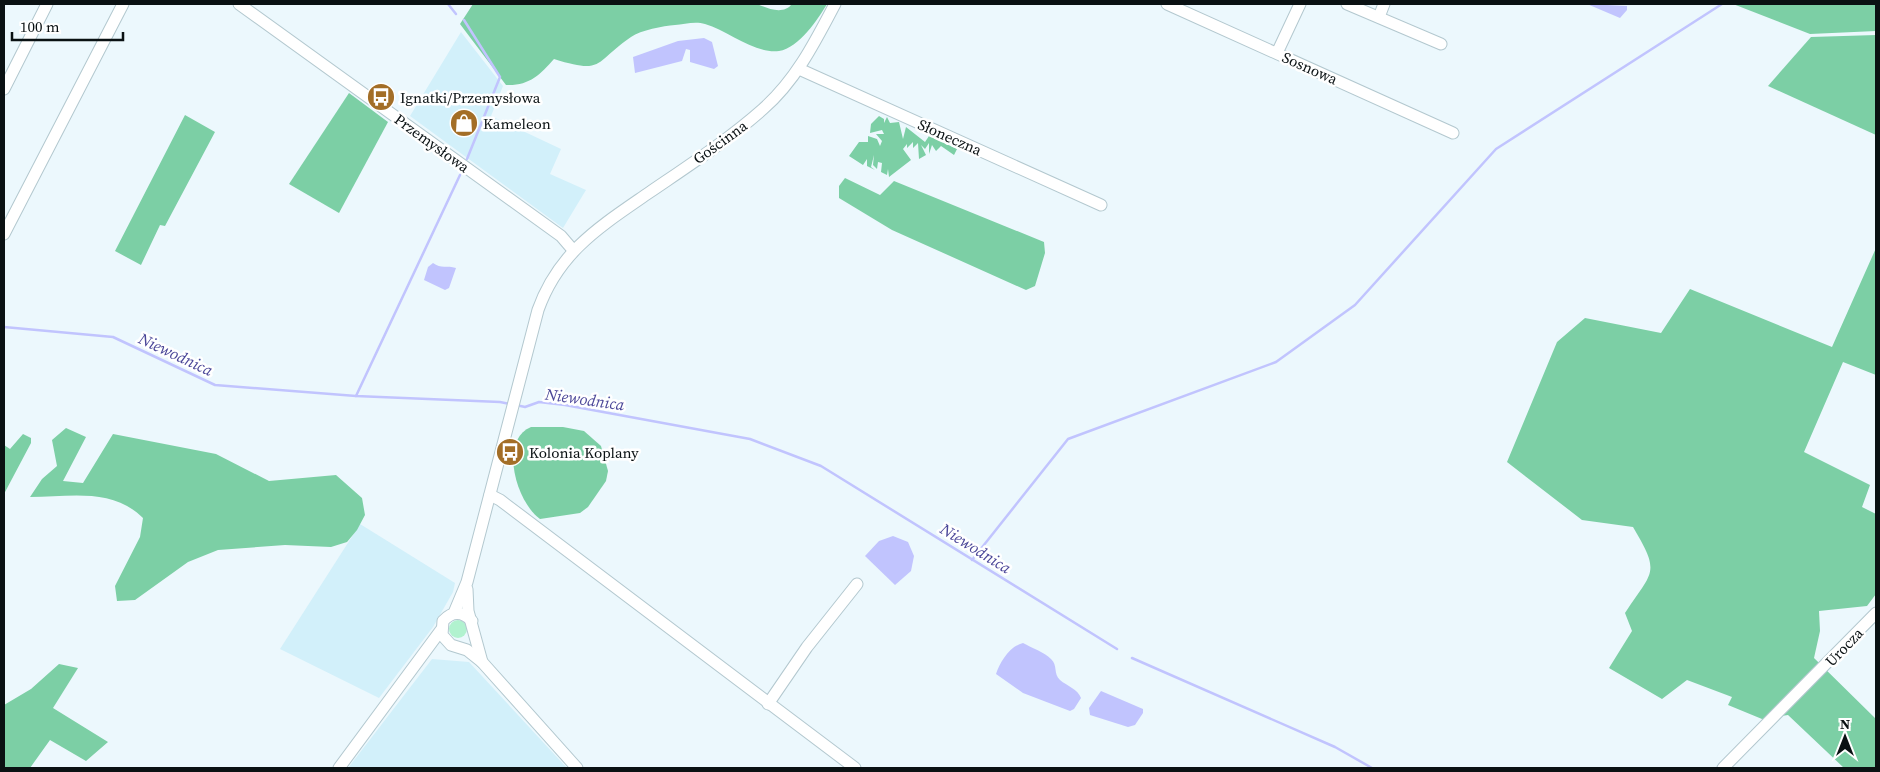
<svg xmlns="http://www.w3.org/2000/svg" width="1880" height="772" font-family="'Source Serif 4',serif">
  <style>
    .built { fill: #d2f0fa }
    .green { fill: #b1f2cf }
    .forest { fill: #7ccfa5 }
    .water { fill: #c1c4fe }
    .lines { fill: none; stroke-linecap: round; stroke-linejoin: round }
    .stream { stroke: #c1c4fe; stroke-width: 2.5 }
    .minor-casing { stroke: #b3c8cf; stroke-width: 13 }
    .minor { stroke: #fff; stroke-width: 11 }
    .labels { text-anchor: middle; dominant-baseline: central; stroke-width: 5; stroke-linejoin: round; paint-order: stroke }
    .street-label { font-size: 15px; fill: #0a1113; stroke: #fff }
    .poi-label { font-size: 15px; fill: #0a1113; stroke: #fff; text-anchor: start }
    .water-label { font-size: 16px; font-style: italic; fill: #4a4698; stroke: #fff }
  </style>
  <rect width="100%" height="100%" fill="#ecf8fd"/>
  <g class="built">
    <path d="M 461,32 L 503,86 L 491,116 L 561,149 L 550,174 L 586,190 L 563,228 L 410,116 Z"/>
    <path d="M 360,524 L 455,583 L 453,592 L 433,627 L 379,698 L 280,649 Z"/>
    <path d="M 432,659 L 469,662 L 567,768 L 348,768 Z"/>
  </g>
  <circle class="green" cx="458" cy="629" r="9"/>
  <g class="forest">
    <path d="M 473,4 L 757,4 C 769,9 783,15 792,4 L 827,4 C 818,19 799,48 779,51 C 754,54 729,31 705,24 C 696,21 684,24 675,25 C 663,26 641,30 631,37 C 594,62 605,75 554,59 C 540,75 529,86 506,85 L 460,24 Z"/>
    <path d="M 1733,4 L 1876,4 L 1876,31 L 1810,34 Z"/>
    <path d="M 1876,35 L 1876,135 L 1768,86 L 1811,37 Z"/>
    <path d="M 349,93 L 388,122 L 339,213 L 289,184 Z"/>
    <path d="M 185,115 L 215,132 L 165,226 L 160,225 L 141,265 L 115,251 Z"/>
    <path d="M 879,116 L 884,119 L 884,123 L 887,117 L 890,123 L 899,122 L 903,139 L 906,127 L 925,142 L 929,136 L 957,149 L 954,155 L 941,146 L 936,151 L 932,145 L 929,154 L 929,143 L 925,149 L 921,145 L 926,155 L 919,159 L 918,143 L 913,148 L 913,142 L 907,148 L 907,144 L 903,149 L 911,160 L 889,177 L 888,169 L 887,175 L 881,172 L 882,163 L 878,162 L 877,169 L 873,165 L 874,155 L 871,167 L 875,170 L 867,166 L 867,159 L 863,165 L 849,156 L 859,142 L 868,142 L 868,136 L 877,139 L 880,146 L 882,141 L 876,134 L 884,134 L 882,130 L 870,133 L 871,124 Z"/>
    <path d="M 845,178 L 880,195 L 894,181 L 1044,242 L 1045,253 L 1035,286 L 1026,290 L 892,230 L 839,198 L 839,186 Z"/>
    <path d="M 1876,248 L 1876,375 L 1843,362 L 1804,452 L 1870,485 L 1862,507 L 1876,514 L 1876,594 L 1867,606 L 1819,611 L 1820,631 L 1814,658 L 1876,719 L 1876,768 L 1844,768 L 1788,715 L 1762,719 L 1728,705 L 1732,697 L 1687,680 L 1662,699 L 1609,668 L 1632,631 L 1625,613 C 1653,570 1661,574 1633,527 L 1582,520 L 1507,462 L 1557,342 L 1585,318 L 1661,333 L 1690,289 L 1832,347 Z"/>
    <path d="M 531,427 L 563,427 L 584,431 L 601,446 L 608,471 L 606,481 L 588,507 L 580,513 L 540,519 C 517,503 498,441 531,427 Z"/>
    <path d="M 66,428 L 86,437 L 63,481 L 83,483 L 113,434 L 216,454 L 269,481 L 336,475 L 362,498 L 365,515 L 357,530 L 347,542 L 331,547 L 285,545 L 218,550 L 188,562 L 135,600 L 117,601 L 115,586 L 140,537 L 143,518 C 112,487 69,497 30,497 L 42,479 L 57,466 L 52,440 Z"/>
    <path d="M 23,434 L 31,438 L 31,443 L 4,494 L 4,445 L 10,449 Z"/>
    <path d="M 59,664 L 78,668 L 53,708 L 108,742 L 86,761 L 50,740 L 30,768 L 4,768 L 4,705 L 31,689 Z"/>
  </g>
  <g class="water">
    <path d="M 1587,4 L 1627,6 L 1627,10 L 1620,18 Z"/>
    <path d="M 704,38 L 712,42 L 718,66 L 714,69 L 690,62 L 690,50 L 686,49 L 682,61 L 635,73 L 633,57 L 678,41 Z"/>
    <path d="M 433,263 C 441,269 447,265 456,268 L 449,288 L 445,290 L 424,280 L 428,267 Z"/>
    <path d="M 893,536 L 908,542 L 914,556 L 911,571 L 895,585 L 865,556 L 879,541 Z"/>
    <path d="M 1023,643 C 1032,648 1044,652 1051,659 C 1058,665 1053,674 1060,680 C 1067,686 1078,689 1081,698 L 1074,709 L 1070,711 L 1023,693 L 996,674 C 1000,662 1010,646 1023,643 Z"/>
    <path d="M 1101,691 L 1143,709 L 1143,713 L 1135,725 L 1128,727 L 1090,715 L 1089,708 Z"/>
  </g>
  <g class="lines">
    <g class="stream">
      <path d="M 448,4 L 456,14"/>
      <path d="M 464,20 L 500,77 L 467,159"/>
      <path d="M 4,327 L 113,337 L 215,385 L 356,396 L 500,402 L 510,404"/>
      <path d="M 356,396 L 460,175"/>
      <path d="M 516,405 L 525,407 L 539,402 L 565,405 L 750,439 L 821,466 L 1117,649"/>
      <path d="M 972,560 L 1068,439 L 1276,362 L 1355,305 L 1496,149 L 1722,4"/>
      <path d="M 1132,658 L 1335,747 L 1372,768"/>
    </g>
    <defs>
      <g id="minor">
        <path d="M 239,4 L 561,236 L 573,250"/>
        <path d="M 1167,4 L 1453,133"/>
        <path d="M 1347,4 L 1441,44"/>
        <path d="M 1379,17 L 1384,4"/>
        <path d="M 1277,53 L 1300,4"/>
        <path d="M 799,69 L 1101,205"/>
        <path d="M 4,89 L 47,4"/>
        <path d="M 4,234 L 123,4"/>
        <path d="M 490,495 L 500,500 L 855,768"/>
        <path d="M 467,589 L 468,611 L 482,662"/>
        <path d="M 454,613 L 467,582 L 538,310 C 559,251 601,226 650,192 C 688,166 728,140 763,109 C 796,80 815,42 835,4"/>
        <path d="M 472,621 C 462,611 452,611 443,621 L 442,635 L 451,645 L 467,650 L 482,662 L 577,768"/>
        <path d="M 768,704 L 807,647 L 857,584"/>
        <path d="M 339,768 L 441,630"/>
        <path d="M 1723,768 L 1876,613"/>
      </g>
    </defs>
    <use href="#minor" class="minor-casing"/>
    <use href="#minor" class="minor"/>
  </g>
  <defs>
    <symbol id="bus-disc" viewBox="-11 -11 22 22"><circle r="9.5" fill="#a36e27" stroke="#fff"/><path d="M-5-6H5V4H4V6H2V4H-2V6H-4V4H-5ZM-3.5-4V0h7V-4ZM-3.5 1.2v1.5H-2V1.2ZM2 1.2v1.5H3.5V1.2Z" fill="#fff"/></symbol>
    <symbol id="shop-disc" viewBox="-11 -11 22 22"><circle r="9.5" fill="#a36e27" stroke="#fff"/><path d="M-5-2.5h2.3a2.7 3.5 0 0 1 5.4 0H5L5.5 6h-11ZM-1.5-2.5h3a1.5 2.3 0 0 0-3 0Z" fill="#fff"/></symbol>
  </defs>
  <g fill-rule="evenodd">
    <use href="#bus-disc" x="365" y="81" width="32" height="32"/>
    <use href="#shop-disc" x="448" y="107" width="32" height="32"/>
    <use href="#bus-disc" x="494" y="436" width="32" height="32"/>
  </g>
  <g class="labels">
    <g class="street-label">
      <text transform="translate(1310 68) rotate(24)">Sosnowa</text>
      <text transform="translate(950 137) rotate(24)">Słoneczna</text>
      <text transform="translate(720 142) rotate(-36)">Gościnna</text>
      <text transform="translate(432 143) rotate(36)">Przemysłowa</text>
      <text transform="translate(1844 647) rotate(-46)">Urocza</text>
    </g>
    <g class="poi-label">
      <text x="400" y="97">Ignatki/Przemysłowa</text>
      <text x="483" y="123">Kameleon</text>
      <text x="529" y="452">Kolonia Koplany</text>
    </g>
    <g class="water-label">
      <text transform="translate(176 354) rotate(25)">Niewodnica</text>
      <text transform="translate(585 399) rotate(8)">Niewodnica</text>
      <text transform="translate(976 548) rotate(32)">Niewodnica</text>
    </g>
  </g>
  <rect width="1880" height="772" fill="none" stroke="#0a1113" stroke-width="10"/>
  <g transform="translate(1845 737)" stroke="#ffffff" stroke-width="4" paint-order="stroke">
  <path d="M0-4L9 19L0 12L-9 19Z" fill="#0a1113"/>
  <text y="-8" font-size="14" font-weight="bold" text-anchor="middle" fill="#0a1113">N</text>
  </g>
  <path d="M12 32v8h111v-8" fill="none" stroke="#0a1113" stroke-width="2.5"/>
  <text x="20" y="32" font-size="15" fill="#0a1113" stroke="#ffffff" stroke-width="4" paint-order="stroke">100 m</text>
</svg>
